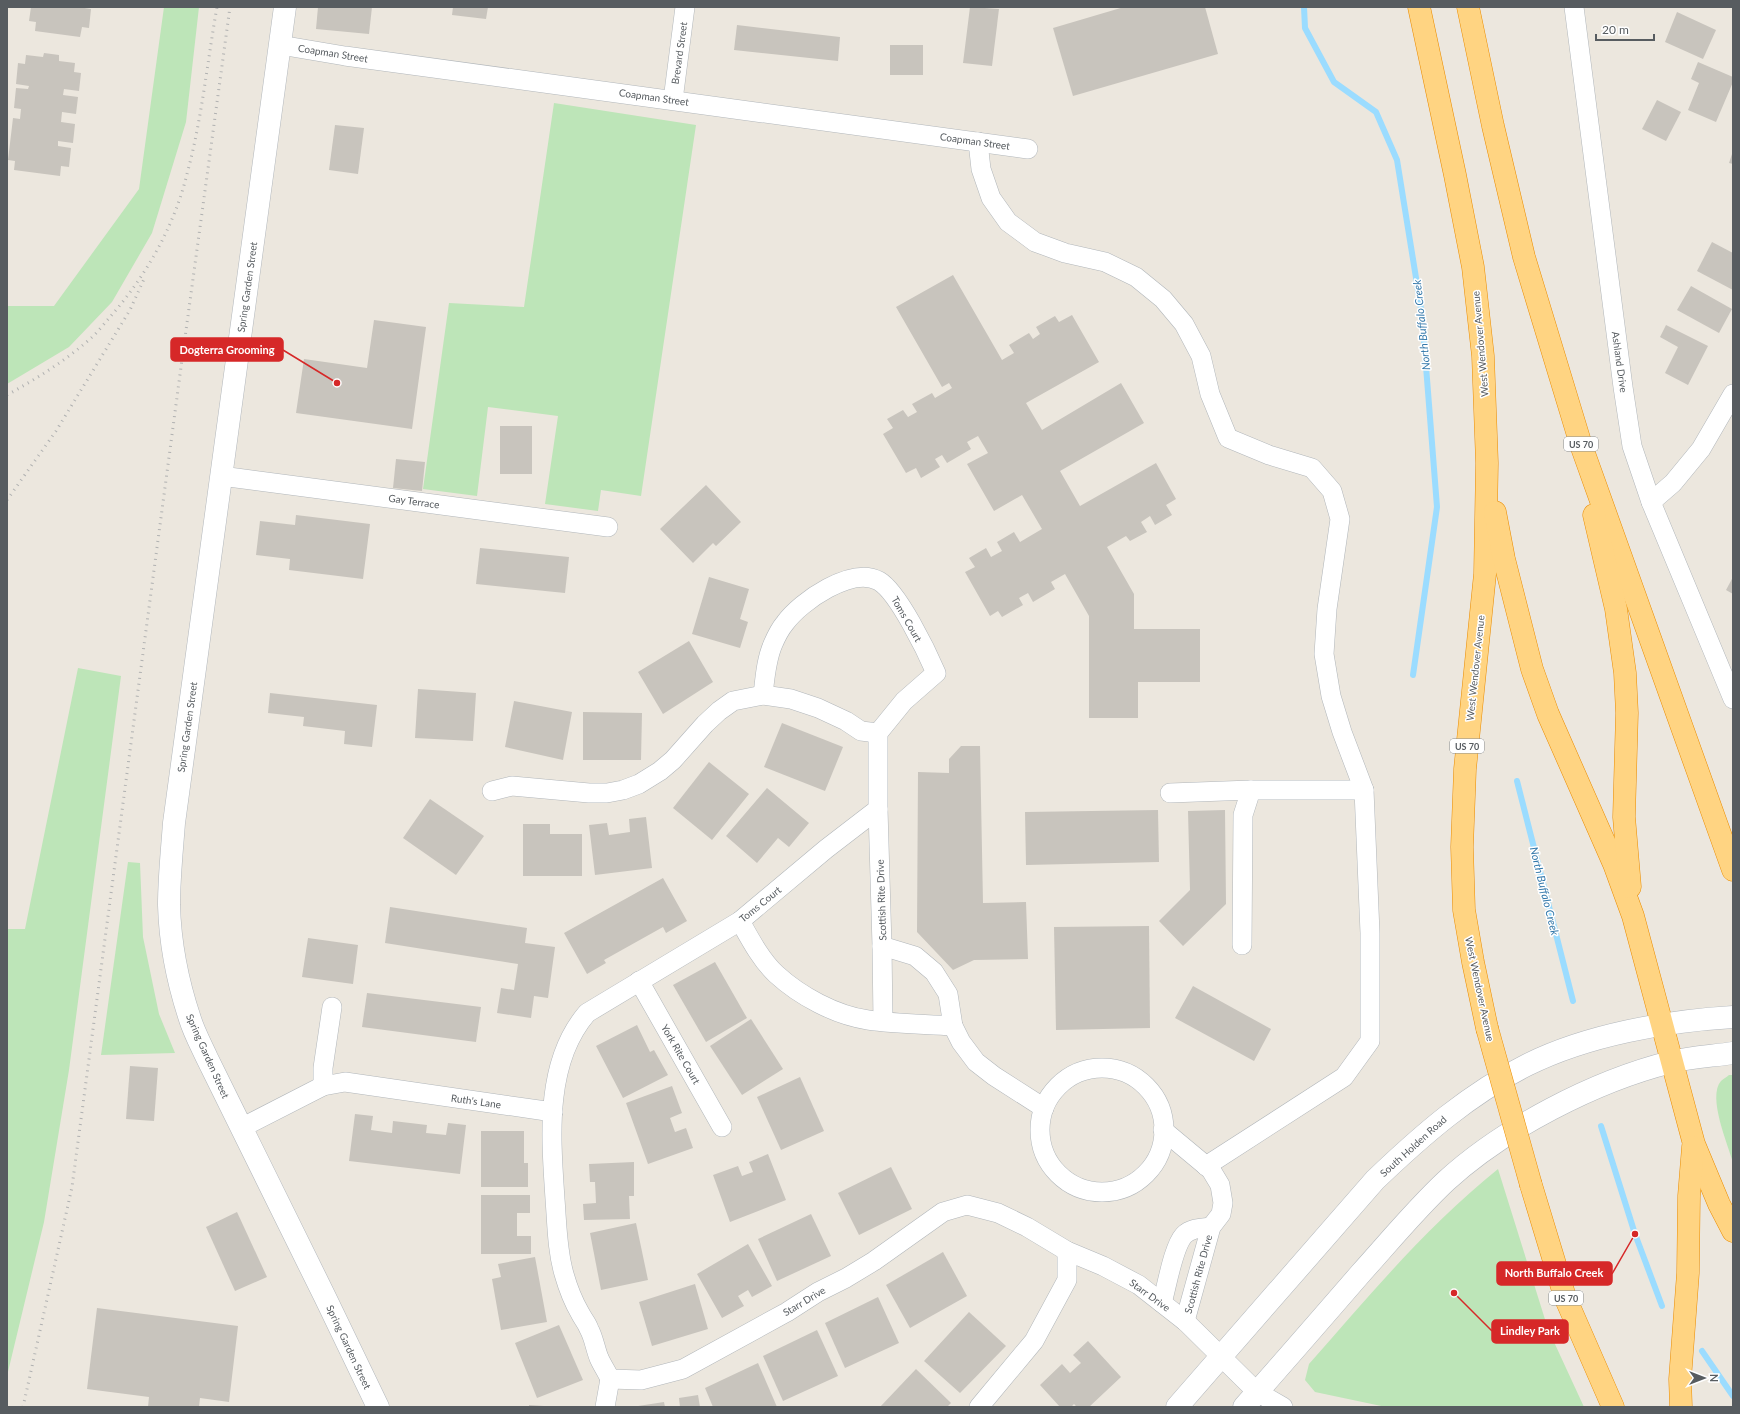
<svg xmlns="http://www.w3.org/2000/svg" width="1740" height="1414" font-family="Lato,sans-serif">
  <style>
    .green { fill: #bde5b8 }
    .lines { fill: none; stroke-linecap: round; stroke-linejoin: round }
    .stream { stroke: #9bdcff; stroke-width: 6 }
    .building { fill: #c8c4bd }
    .minor-casing { stroke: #b1b6ba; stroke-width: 20 }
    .secondary-casing { stroke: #b2b7bc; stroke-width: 23 }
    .motorway-casing { stroke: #ea8c00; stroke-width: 23 }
    .minor { stroke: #fff; stroke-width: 19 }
    .secondary { stroke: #fff; stroke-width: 22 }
    .motorway { stroke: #ffd482; stroke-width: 22 }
    .rail { stroke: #b0b1b1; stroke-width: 3; stroke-dasharray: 1 5; stroke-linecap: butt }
    .motorway-bridge-casing { stroke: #ea8c00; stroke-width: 23; stroke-linecap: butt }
    .motorway-bridge { stroke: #ffd482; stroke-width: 22 }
    .labels { text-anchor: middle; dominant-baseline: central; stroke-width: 3; stroke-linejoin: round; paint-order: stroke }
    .shield { fill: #fff; stroke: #898d90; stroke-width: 1 }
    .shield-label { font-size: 9px; font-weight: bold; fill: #575c60 }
    .street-label { font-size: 10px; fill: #575c60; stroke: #fff }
    .water-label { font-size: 11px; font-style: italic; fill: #3479ab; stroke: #fff }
    .leader { fill: none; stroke: #d62828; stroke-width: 1.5 }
    .callout-dot { fill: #d62828; stroke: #fff; stroke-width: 1.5 }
    .callout { fill: #d62828; stroke: #d62828; stroke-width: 1.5 }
    .callout-label { font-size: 11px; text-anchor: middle; font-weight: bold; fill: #fff }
  </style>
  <rect width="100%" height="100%" fill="#ece7de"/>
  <g class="green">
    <path d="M 164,7 L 199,7 L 186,122 L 152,233 L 112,302 L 69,347 L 7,384 L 7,306 L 54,306 L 139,189 Z"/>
    <path d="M 554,103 L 696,125 L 641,496 L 601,490 L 598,511 L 545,504 L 558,416 L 488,407 L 477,496 L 423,489 L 449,303 L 524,307 Z"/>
    <path d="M 78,668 L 121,676 L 69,1070 L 44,1222 L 7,1376 L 7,929 L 25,929 Z"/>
    <path d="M 128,862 L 140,863 L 143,937 L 159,1014 L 175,1053 L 101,1055 Z"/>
    <path d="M 1729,1075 L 1733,1075 L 1733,1163 C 1728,1144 1707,1097 1721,1081 C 1723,1079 1727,1077 1729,1075 Z"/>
    <path d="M 1498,1169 L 1548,1329 L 1584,1407 L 1386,1407 L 1315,1392 L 1305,1380 L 1309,1364 C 1369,1296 1427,1226 1498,1169 Z"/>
  </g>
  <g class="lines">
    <g class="stream">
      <path d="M 1304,7 L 1305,28 L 1334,82 L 1376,112 L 1397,160 L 1422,315 L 1437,507 L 1413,675"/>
      <path d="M 1517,781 L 1573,1001"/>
      <path d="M 1601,1126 L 1635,1234 L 1662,1306"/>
      <path d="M 1702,1351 L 1733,1396"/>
    </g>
  </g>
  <g class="building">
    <path d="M 31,7 L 78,7 L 91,9 L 89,28 L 82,27 L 80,37 L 35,31 L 36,22 L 29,21 Z"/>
    <path d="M 318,7 L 372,7 L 369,34 L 316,29 Z"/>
    <path d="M 453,7 L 488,7 L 486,19 L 452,15 Z"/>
    <path d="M 970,7 L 999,9 L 992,66 L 963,63 Z"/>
    <path d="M 1124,7 L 1205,7 L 1218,54 L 1073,96 L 1053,28 Z"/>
    <path d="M 1677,12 L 1716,30 L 1703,59 L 1665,42 Z"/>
    <path d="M 737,25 L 840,37 L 838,61 L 734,50 Z"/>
    <rect x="890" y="45" width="33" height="30"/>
    <path d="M 44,53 L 59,55 L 59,61 L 75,63 L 74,72 L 81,73 L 79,91 L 64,89 L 63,95 L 78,97 L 76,114 L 62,112 L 61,122 L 75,124 L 73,143 L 58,141 L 58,146 L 71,148 L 69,167 L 61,166 L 60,176 L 14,170 L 15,161 L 8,160 L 13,118 L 20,119 L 21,109 L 14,108 L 16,88 L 28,89 L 29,86 L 16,84 L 18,63 L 25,64 L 26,55 L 43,57 Z"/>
    <path d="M 1698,62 L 1733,77 L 1733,82 L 1716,122 L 1688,110 L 1699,83 L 1691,79 Z"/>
    <path d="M 1657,100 L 1681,112 L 1666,141 L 1642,129 Z"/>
    <path d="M 335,125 L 364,128 L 358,174 L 329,170 Z"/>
    <path d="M 1733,151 L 1733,164 L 1729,163 Z"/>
    <path d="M 1712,242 L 1733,253 L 1733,290 L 1697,271 Z"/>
    <path d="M 953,275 L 1002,360 L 1014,353 L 1009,345 L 1029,333 L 1033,339 L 1040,334 L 1036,327 L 1055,316 L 1059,322 L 1072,315 L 1099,362 L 1026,403 L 1042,430 L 1121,383 L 1144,423 L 1060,471 L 1080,506 L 1156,463 L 1176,499 L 1166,505 L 1172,515 L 1155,525 L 1150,516 L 1141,522 L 1147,532 L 1130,541 L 1126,536 L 1107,547 L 1134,594 L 1134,629 L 1200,629 L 1200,682 L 1138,682 L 1138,718 L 1089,718 L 1089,616 L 1065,574 L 1051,582 L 1055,589 L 1033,602 L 1028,593 L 1019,598 L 1023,605 L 1002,617 L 998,611 L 990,616 L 965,572 L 975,567 L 969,558 L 986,548 L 991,557 L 1002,551 L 997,542 L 1014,532 L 1020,542 L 1042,529 L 1022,495 L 994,511 L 967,464 L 988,453 L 978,436 L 967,442 L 971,449 L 947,463 L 942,455 L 935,459 L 940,467 L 921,478 L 916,468 L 906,473 L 883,434 L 893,428 L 887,419 L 903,410 L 908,417 L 917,412 L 912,404 L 932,393 L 935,398 L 952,388 L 949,383 L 942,387 L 896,307 Z"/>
    <path d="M 1691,286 L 1732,309 L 1719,333 L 1677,310 Z"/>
    <path d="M 374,320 L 426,327 L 412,429 L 296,413 L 304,359 L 367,368 Z"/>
    <path d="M 1666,325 L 1708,346 L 1688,385 L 1665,373 L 1678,347 L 1660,337 Z"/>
    <rect x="500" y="426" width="32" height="48"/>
    <path d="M 396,459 L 425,462 L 422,491 L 393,488 Z"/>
    <path d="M 706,485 L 741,522 L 716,546 L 713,543 L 693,563 L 660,529 Z"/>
    <path d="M 296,515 L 370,524 L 363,579 L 289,570 L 290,559 L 256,555 L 260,521 L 295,525 Z"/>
    <path d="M 480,548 L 569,557 L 565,593 L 476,584 Z"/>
    <path d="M 709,577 L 749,589 L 740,619 L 748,622 L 740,648 L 692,634 Z"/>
    <path d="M 1733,577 L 1733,594 L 1726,590 Z"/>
    <path d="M 689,641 L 713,682 L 663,714 L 638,672 Z"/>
    <path d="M 418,689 L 476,693 L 473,741 L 415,738 Z"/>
    <path d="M 270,693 L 377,705 L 372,747 L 344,744 L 345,731 L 303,726 L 304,717 L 268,713 Z"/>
    <path d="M 514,701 L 572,712 L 563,760 L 505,747 Z"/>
    <path d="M 583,712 L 642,713 L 641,760 L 583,760 Z"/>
    <path d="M 782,723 L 843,747 L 825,791 L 764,767 Z"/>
    <path d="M 961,746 L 980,746 L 983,903 L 1026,902 L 1028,959 L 974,960 L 953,970 L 917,932 L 918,772 L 949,773 L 949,759 Z"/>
    <path d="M 709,762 L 749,794 L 712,840 L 673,808 Z"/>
    <path d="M 767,788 L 809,823 L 789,847 L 778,838 L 757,863 L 726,836 Z"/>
    <path d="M 430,799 L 484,836 L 456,875 L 403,838 Z"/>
    <path d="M 1158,810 L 1159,862 L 1026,865 L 1025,812 Z"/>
    <path d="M 1225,810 L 1226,904 L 1183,946 L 1159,921 L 1190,890 L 1188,811 Z"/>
    <path d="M 646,817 L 652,868 L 595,875 L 589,825 L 607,823 L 609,835 L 630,832 L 629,819 Z"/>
    <path d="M 523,824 L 550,824 L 550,834 L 582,834 L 582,876 L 523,876 Z"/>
    <path d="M 663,878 L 687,921 L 666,933 L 663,927 L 604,960 L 606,963 L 587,974 L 564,933 Z"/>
    <path d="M 390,907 L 527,928 L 525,943 L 555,947 L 548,998 L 534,996 L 531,1018 L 497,1013 L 501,988 L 514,990 L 518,964 L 385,943 Z"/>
    <path d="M 1149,926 L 1150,1028 L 1056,1030 L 1054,927 Z"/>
    <path d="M 308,938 L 358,945 L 353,984 L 302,977 Z"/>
    <path d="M 715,962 L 747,1018 L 706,1042 L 673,985 Z"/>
    <path d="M 1193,986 L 1271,1029 L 1254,1061 L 1175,1018 Z"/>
    <path d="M 367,993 L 481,1007 L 476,1042 L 362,1027 Z"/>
    <path d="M 751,1019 L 783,1069 L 742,1095 L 710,1046 Z"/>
    <path d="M 637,1025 L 650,1052 L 654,1050 L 668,1075 L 623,1098 L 596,1046 Z"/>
    <path d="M 130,1066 L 158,1068 L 154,1121 L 126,1119 Z"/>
    <path d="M 800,1077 L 824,1131 L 781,1150 L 757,1097 Z"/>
    <path d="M 672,1086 L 682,1113 L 670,1118 L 675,1132 L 686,1128 L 693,1148 L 648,1164 L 626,1103 Z"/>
    <path d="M 355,1114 L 373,1116 L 371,1130 L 392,1133 L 393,1121 L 427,1125 L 426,1133 L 446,1135 L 448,1123 L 466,1125 L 460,1174 L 349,1161 Z"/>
    <path d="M 481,1131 L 524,1131 L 524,1163 L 528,1163 L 528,1187 L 481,1187 Z"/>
    <path d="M 768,1154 L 786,1200 L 730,1222 L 713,1175 L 738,1166 L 742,1176 L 753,1172 L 749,1162 Z"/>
    <path d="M 634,1162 L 634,1196 L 629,1196 L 630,1219 L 584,1220 L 583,1204 L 596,1203 L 595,1182 L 590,1182 L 589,1164 Z"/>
    <path d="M 891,1167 L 912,1209 L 859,1235 L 838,1193 Z"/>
    <path d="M 481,1195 L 530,1195 L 530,1213 L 517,1213 L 517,1236 L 531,1236 L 531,1254 L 481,1254 Z"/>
    <path d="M 237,1212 L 267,1277 L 235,1291 L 206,1227 Z"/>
    <path d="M 811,1214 L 831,1256 L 777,1281 L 758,1239 Z"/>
    <path d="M 636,1223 L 648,1280 L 601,1290 L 590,1233 Z"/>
    <path d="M 748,1244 L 772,1286 L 752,1297 L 748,1290 L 738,1296 L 744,1306 L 722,1318 L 697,1274 Z"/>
    <path d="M 943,1252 L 967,1296 L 910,1328 L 886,1285 Z"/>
    <path d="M 535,1257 L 547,1322 L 501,1330 L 492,1279 L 501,1277 L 498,1264 Z"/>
    <path d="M 695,1284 L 708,1329 L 652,1346 L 639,1302 Z"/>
    <path d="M 878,1297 L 899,1343 L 845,1368 L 825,1323 Z"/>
    <path d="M 97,1308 L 238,1326 L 229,1402 L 200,1398 L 199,1407 L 148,1407 L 149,1397 L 87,1389 Z"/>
    <path d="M 969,1312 L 1006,1346 L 960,1393 L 924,1361 Z"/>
    <path d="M 559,1325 L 583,1380 L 537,1398 L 515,1343 Z"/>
    <path d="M 817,1330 L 838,1376 L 783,1401 L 763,1356 Z"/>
    <path d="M 1088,1341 L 1121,1377 L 1089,1407 L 1077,1407 L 1074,1404 L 1071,1407 L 1060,1407 L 1040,1385 L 1062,1364 L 1070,1373 L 1081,1363 L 1073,1355 Z"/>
    <path d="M 758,1363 L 777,1407 L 713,1407 L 705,1388 Z"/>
    <path d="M 916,1369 L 951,1403 L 947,1407 L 880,1407 Z"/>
    <path d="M 698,1395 L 700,1407 L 680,1407 L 679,1398 Z"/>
    <path d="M 664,1402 L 665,1407 L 638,1407 L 638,1406 Z"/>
    <path d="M 529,1405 L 544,1406 L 544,1407 L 529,1407 Z"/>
  </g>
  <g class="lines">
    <defs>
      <g id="minor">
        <path d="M 1574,7 L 1623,387 L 1632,446 L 1651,502 L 1733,699"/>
        <path d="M 280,45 L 345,56 L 1028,149"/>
        <path d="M 673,100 L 685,7"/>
        <path d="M 978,142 L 981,169 L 991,198 L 1008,222 L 1035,242 L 1065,253 L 1105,262 L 1136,277 L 1163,299 L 1184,324 L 1201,356 L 1210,394 L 1228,438 L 1269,455 L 1312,468 L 1332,491 L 1340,519 L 1327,609 L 1324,654 L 1331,696 L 1342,732 L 1364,790 L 1370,933 L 1370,1041 L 1344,1077 L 1206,1166"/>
        <path d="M 221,476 L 608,527"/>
        <path d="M 1651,502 L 1673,483 L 1701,449 L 1733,394"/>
        <path d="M 492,791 L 512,786 L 589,793 L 607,793 L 623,790 L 639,784 L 660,771 L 673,760 L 705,724 L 719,711 L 733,701 L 763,695 L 791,699 L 818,708 L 846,721 L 861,731 L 878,733"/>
        <path d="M 1170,793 L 1251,790"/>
        <path d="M 878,809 L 882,946 L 915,956 L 934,972 L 948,994 L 953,1026 L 961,1042 L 976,1062 L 994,1076 L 1044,1108"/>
        <path d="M 740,921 C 750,939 761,960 776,974 C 800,996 835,1015 868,1020 C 896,1024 925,1024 953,1026"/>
        <path d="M 1242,945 L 1243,815 L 1251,790 L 1364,790"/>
        <path d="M 882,946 L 883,1021"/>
        <path d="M 639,981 L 722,1127"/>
        <circle cx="1102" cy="1130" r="62"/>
        <path d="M 323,1086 L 323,1068 L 332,1007"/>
        <path d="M 241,1128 L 323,1086 L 345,1082 L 553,1112"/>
        <path d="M 1163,1130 L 1211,1170 L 1220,1185 L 1223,1203 L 1221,1214 L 1211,1227 L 1185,1321"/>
        <path d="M 1162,1303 C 1167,1286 1173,1247 1184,1235 C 1191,1228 1202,1228 1211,1227"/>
        <path d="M 610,1379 C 607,1372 602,1365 599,1358 C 595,1348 594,1338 589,1329 C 587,1323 583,1319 580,1313 C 573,1301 568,1288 564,1274 C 557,1250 557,1224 555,1199 C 551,1138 544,1063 587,1013 L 740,921 L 826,849 L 878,809 L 878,733 L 904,701 L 936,673 C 927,652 898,592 879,581 C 852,566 801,601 785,623 C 780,629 776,637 773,644 C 766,660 765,678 763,695"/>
        <path d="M 610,1379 L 641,1380 L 683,1369 L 787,1312 L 818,1292 L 846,1278 L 874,1261 L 943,1212 L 967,1205 L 998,1213 L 1027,1227 L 1067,1251 L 1103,1266 L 1139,1285 L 1185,1321 L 1257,1392 L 1283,1407"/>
        <path d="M 605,1407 L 610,1379"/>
        <path d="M 979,1407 L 1034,1341 L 1067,1280 L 1067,1251"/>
      </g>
      <g id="secondary">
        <path d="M 285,7 L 174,823 C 172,850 169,878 169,905 C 170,943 178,983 190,1019 C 194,1032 201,1045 207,1058 L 325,1297 L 378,1407"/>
        <path d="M 1177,1407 L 1375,1180 C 1421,1136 1470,1093 1527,1065 C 1587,1035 1666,1021 1733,1017"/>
        <path d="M 1244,1407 C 1283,1363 1322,1318 1361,1273 C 1389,1242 1416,1209 1446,1181 C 1504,1128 1595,1081 1671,1062 C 1691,1057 1713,1056 1733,1053"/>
      </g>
      <g id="motorway">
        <path d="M 1419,7 L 1455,175 L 1473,267 L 1483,356 L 1487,463 L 1485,574 L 1465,769 L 1462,847 L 1464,910 L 1473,962 L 1487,1028"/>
        <path d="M 1468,7 L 1493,126 L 1524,257 L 1581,445 L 1733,870"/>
        <path d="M 1495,512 L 1504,559 L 1532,669 L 1548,714 L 1614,864 L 1633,916 L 1694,1144 L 1719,1204 L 1733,1231"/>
        <path d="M 1594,515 L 1616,609 L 1625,673 L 1627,713 L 1624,817 L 1630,887"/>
        <path d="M 1531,1185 L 1565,1297 L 1613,1407"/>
        <path d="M 1681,1407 L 1680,1379 L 1688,1273 L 1689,1196 L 1693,1147"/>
      </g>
    </defs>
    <use href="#minor" class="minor-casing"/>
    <use href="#secondary" class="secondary-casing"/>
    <use href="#motorway" class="motorway-casing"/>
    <use href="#minor" class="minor"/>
    <use href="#secondary" class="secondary"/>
    <use href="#motorway" class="motorway"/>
    <g class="rail">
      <path d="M 7,395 C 36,379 65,361 90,339 C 97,333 104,324 110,317 C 146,276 174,227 187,174 C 202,119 207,63 217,7"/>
      <path d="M 7,500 L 56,431 L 130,310 L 144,279"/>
      <path d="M 23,1407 L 72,1187 L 181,367 L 230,7"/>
    </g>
    <defs>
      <path id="motorway-bridge" d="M 1487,1028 L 1531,1185"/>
    </defs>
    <use href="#motorway-bridge" class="motorway-bridge-casing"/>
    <use href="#motorway-bridge" class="motorway-bridge"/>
  </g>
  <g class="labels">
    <g class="shield">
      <rect x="1564" y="437" width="34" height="14" rx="3"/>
      <rect x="1450" y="739" width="34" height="14" rx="3"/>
      <rect x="1549" y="1291" width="34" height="14" rx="3"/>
    </g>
    <g class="shield-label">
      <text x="1581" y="444">US 70</text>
      <text x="1467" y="746">US 70</text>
      <text x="1566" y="1298">US 70</text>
    </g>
    <g class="street-label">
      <text transform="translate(333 53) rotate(9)">Coapman Street</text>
      <text transform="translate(679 53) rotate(-82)">Brevard Street</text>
      <text transform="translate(654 97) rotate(8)">Coapman Street</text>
      <text transform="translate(975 141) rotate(8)">Coapman Street</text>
      <text transform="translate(247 287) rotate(-82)">Spring Garden Street</text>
      <text transform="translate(1480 344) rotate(-95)">West Wendover Avenue</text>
      <text transform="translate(1620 362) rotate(82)">Ashland Drive</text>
      <text transform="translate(414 501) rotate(8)">Gay Terrace</text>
      <text transform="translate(907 619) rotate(60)">Toms Court</text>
      <text transform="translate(1475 668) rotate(-84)">West Wendover Avenue</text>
      <text transform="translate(187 727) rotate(-82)">Spring Garden Street</text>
      <text transform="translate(881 900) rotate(-92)">Scottish Rite Drive</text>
      <text transform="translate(760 904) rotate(-39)">Toms Court</text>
      <text transform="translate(1480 989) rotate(78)">West Wendover Avenue</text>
      <text transform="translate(681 1054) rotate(60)">York Rite Court</text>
      <text transform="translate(208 1056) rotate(66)">Spring Garden Street</text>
      <text transform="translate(476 1101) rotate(8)">Ruth's Lane</text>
      <text transform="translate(1413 1146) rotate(-42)">South Holden Road</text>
      <text transform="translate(1198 1274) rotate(-75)">Scottish Rite Drive</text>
      <text transform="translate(1150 1295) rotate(36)">Starr Drive</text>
      <text transform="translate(804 1301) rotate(-31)">Starr Drive</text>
      <text transform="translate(349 1347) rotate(65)">Spring Garden Street</text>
    </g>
    <g class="water-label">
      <text transform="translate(1421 325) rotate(-96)">North Buffalo Creek</text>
      <text transform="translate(1545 891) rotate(76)">North Buffalo Creek</text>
    </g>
  </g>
  <path class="leader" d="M337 383L283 350M1635 1234L1612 1274M1454 1293L1492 1331"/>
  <g class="callout-dot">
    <circle cx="337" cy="383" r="4"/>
    <circle cx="1635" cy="1234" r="4"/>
    <circle cx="1454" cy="1293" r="4"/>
  </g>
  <g class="callout">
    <rect x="171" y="338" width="112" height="23" rx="4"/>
    <rect x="1497" y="1262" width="115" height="23" rx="4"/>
    <rect x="1492" y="1320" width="76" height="23" rx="4"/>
  </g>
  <g class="callout-label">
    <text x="227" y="354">Dogterra Grooming</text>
    <text x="1554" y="1277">North Buffalo Creek</text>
    <text x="1530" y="1335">Lindley Park</text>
  </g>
  <rect width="1740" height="1414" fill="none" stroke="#575c60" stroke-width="16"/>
  <g transform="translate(1704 1378) rotate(90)" stroke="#ffffff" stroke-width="3" paint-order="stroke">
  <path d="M0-3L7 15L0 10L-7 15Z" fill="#575c60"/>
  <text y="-6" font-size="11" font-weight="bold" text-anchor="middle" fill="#575c60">N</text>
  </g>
  <path d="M1596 34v6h58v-6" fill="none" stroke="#575c60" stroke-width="2"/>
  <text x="1602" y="34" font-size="12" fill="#575c60" stroke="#ffffff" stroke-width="3" paint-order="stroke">20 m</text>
</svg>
